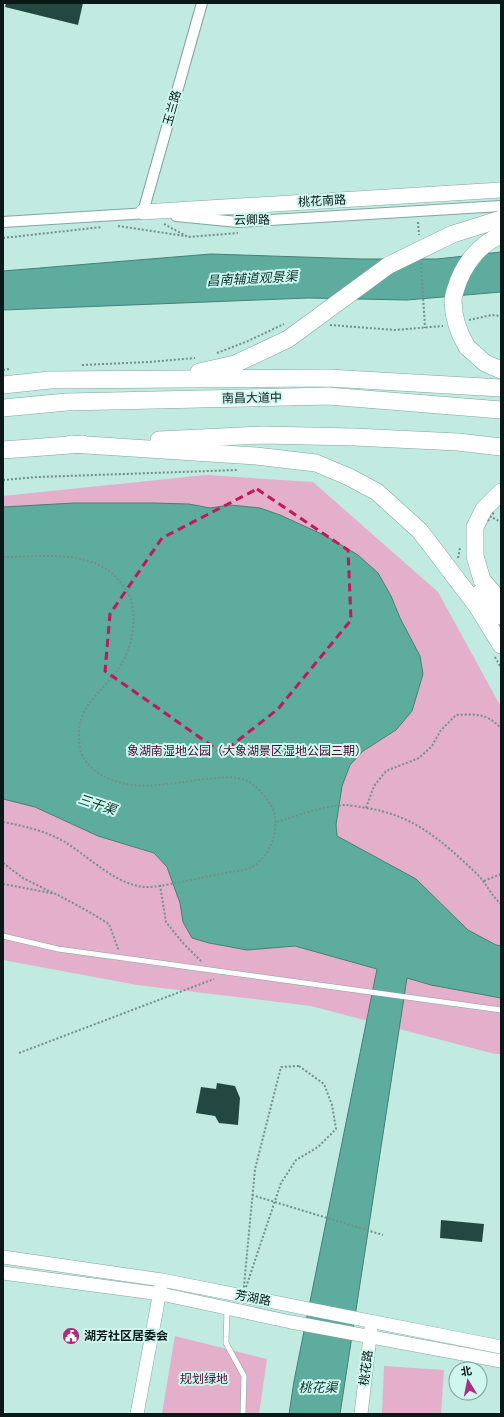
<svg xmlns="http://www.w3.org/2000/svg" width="504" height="1417" font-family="'Varela Round','Noto Sans SC',sans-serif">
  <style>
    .green { fill: #e3afca }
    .water { fill: #5dac9e; stroke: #448076 }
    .building { fill: #234841 }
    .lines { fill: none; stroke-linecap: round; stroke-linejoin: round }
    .lane-casing { stroke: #7fa69d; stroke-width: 6 }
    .street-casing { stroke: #7fa69d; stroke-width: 12 }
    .secondary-casing { stroke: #7fa69d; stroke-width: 14 }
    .primary-casing { stroke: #7fa69d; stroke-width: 16 }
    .highway-casing { stroke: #7fa69d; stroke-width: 18 }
    .path { stroke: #72908a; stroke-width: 2; stroke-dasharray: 2 2; stroke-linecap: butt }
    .lane { stroke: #fff; stroke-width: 5 }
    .street { stroke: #fff; stroke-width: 10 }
    .secondary { stroke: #fff; stroke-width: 13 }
    .primary { stroke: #fff; stroke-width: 15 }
    .highway { stroke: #fff; stroke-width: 17 }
    .highway-bridge-casing { stroke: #7fa69d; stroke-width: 18; stroke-linecap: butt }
    .path-bridge { stroke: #72908a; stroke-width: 2; stroke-dasharray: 2 2; stroke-linecap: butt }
    .highway-bridge { stroke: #fff; stroke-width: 17 }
    .marked { fill: none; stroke: #c2185b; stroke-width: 3; stroke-dasharray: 8 5; stroke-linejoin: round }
    .labels { text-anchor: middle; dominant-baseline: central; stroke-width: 4; stroke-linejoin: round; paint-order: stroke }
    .street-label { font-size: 12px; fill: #0a1917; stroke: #cef7ee }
    .park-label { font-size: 12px; fill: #4f0736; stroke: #cef7ee }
    .poi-label { font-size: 12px; font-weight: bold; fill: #0a1917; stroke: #cef7ee; text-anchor: start }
    .water-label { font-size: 13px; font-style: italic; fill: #09312b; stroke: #cef7ee }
  </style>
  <rect width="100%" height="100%" fill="#c1eae1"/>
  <g class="green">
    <path d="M 206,475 L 313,482 L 438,592 L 501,707 L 501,1054 L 495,1054 L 311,1006 L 137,985 L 3,960 L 3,496 Z"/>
    <path d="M 175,1336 L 267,1359 L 259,1414 L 162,1414 Z"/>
    <path d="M 384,1366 L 444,1370 L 441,1414 L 382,1414 Z"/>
  </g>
  <g class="water">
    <path d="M 501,252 L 501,292 L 407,300 L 308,298 L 3,310 L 3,271 L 211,254 L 362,259 L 437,259 Z"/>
    <path d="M 74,503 L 153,503 L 189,504 L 210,508 L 230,505 L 260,508 L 280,515 L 326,536 L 358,555 L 378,573 L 391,596 L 400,618 L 420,656 L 423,674 L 412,711 L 396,730 L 363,751 L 350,765 L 342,786 L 336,825 L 337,836 L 416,879 L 468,930 L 496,945 L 501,946 L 501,998 L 431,985 L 407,978 L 340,1414 L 289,1414 L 294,1381 L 377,969 L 295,946 L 247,950 L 209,943 L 192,938 L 183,922 L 180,903 L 167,867 L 154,853 L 98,836 L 35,807 L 3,799 L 3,507 Z"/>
  </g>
  <g class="building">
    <path d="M 6,3 L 83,3 L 78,25 L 5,7 Z"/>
    <path d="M 217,1083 L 235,1086 L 240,1098 L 238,1125 L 219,1123 L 215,1116 L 196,1113 L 201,1087 L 216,1089 Z"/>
    <path d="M 441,1220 L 484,1224 L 482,1242 L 440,1238 Z"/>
  </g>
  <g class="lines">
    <defs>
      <g id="lane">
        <path d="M 3,936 L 58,949 L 501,1010"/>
        <path d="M 227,1308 L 226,1343 L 244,1376 L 243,1414"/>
      </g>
      <g id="street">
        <path d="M 143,212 L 202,3"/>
        <path d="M 176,216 L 238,222 L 501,206"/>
        <path d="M 3,222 L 148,213"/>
      </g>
      <g id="secondary">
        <path d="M 3,1257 L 162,1280 L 501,1347"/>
        <path d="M 3,1273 L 161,1294 L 291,1322 L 501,1361"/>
        <path d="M 137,1414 L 161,1286"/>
        <path d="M 361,1414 L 371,1328"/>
      </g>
      <path id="primary" d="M 143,212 L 501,190"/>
      <g id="highway">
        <path d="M 467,347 L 485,363 L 501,370"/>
        <path d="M 199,372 L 235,364 L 288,339"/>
        <path d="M 3,385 L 50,380 L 328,378 L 501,388"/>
        <path d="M 3,408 L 67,402 L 328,396 L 501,410"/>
        <path d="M 159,440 L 262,435 L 354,437 L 458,442 L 501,447"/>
        <path d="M 71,444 L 256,456 L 316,463 L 349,477 L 377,492 L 420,531 L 477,606 L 501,645"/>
        <path d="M 3,450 L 83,444"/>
        <path d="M 501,492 L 484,509 L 475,527 L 475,556 L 482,580 L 497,597 L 501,599"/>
        <path d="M 480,593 L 501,616"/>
      </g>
    </defs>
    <use href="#lane" class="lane-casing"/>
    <use href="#street" class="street-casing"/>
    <use href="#secondary" class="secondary-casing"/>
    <use href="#primary" class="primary-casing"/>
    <use href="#highway" class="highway-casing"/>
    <g class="path">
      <path d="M 418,222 L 419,235"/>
      <path d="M 164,224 L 188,237 L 238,233"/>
      <path d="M 118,226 L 185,236"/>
      <path d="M 3,238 L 102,227"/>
      <path d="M 421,263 L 425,328"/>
      <path d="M 469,320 L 492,315 L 501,316"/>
      <path d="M 330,325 L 395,330 L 443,326"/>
      <path d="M 217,353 L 248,341 L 284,324"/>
      <path d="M 82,365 L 149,362 L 195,358"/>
      <path d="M 3,370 L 9,369"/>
      <path d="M 3,480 L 38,477 L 237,470"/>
      <path d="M 493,518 L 501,522"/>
      <path d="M 3,557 C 42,557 95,548 121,583 C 128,591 132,599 133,610 C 135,630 130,652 119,668 C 100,696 73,707 80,747 C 81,758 90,768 100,774 C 132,794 170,783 206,779 C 218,778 233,775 245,780 C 256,784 266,797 272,807 C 282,827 270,861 247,869 C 242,871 236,871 230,872 C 217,875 204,877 192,880 C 179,882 156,888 144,887 C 115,884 89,857 65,842 C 46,831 24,826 3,822"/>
      <path d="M 458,558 L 460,548"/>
      <path d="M 495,657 L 501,668"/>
      <path d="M 366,808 L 374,786 L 386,771 L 419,758 L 432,746 L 441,730 L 456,715 C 476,714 486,713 501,728"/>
      <path d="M 277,822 C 299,815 321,806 345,805 C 351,805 359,807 366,808 C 414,815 442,841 476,873 C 486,882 491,896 501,904"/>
      <path d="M 3,863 L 23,878 L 53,893"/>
      <path d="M 484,881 L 501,874"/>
      <path d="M 3,884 L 56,894 L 86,910 L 109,924 L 119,951"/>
      <path d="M 160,885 L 166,922 L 182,942 L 201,961"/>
      <path d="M 19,1053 L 214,979"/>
      <path d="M 299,1066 L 324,1084 L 332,1105 L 336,1129 L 318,1147 L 296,1160 L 281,1183 L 243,1296 L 255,1169 L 281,1067 Z"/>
      <path d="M 252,1195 L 383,1235"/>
    </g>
    <use href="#lane" class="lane"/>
    <use href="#street" class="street"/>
    <use href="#secondary" class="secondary"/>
    <use href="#primary" class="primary"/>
    <use href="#highway" class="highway"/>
    <defs>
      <g id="highway-bridge">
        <path d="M 288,339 L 389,265 L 453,234 L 501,219"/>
        <path d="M 467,347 C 458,332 453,317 453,300 C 453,296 455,292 456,288 C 463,265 479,244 501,235"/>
      </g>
    </defs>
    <use href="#highway-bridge" class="highway-bridge-casing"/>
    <path class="path-bridge" d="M 488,521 L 494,512"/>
    <use href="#highway-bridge" class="highway-bridge"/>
  </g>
  <path class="marked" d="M 257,489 L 348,550 L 351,620 L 278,709 L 222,753 L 105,671 L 110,614 L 162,538 Z"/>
  <defs>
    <symbol id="civic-disc" viewBox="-11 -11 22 22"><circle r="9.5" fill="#ad2e7d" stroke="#cef7ee"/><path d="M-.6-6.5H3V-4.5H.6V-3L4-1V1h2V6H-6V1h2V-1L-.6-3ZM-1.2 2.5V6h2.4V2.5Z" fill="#fff"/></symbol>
  </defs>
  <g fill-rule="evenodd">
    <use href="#civic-disc" x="61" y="1326" width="20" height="20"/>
  </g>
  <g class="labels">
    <g class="street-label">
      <text transform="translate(172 108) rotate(-74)">玉兰路</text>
      <text transform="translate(322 201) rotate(-3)">桃花南路</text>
      <text transform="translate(252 220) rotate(-1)">云卿路</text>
      <text transform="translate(252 398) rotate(-1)">南昌大道中</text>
      <text transform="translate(253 1298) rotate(11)">芳湖路</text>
      <text transform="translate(366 1368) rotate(-83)">桃花路</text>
    </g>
    <g class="park-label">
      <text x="247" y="751">象湖南湿地公园（大象湖景区湿地公园三期）</text>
      <text x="204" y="1379">规划绿地</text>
    </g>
    <g class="poi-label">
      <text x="84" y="1336">湖芳社区居委会</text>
    </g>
    <g class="water-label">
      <text transform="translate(252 279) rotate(-3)">昌南辅道观景渠</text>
      <text transform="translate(97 805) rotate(18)">三干渠</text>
      <text x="318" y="1388">桃花渠</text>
    </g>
  </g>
  <rect width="504" height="1417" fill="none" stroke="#0a1917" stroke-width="8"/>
  <g transform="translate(468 1381) rotate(350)"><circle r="19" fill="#cef7ee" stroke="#809e98"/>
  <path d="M0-3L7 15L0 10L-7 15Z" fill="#ad2e7d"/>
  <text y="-6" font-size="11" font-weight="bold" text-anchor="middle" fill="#0a1917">北</text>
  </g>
</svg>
